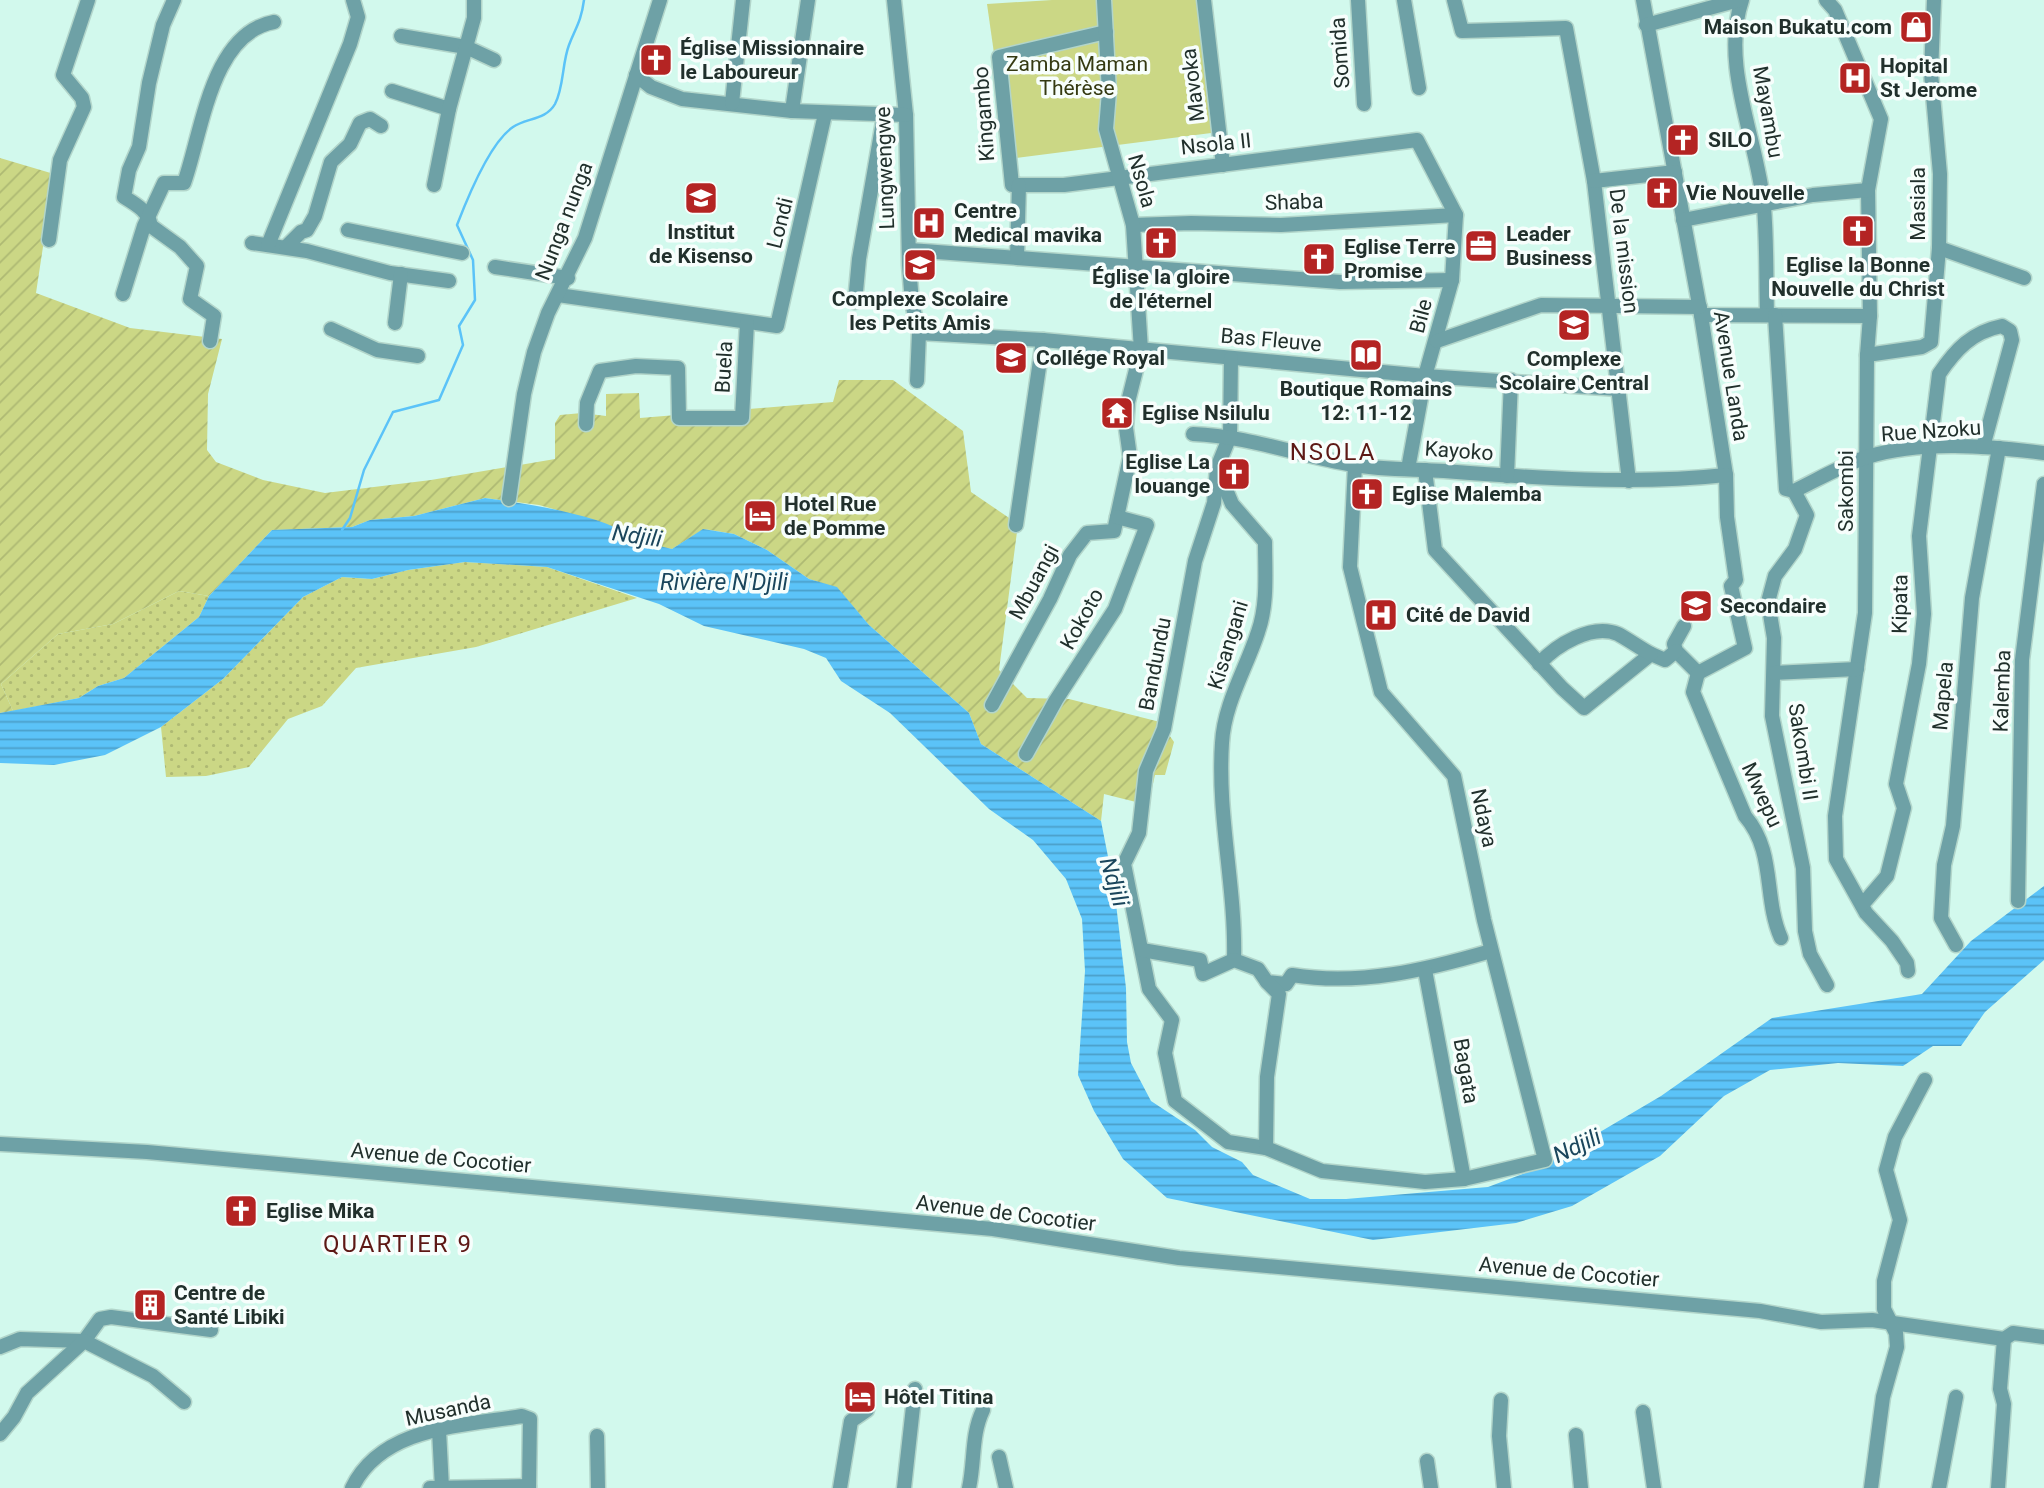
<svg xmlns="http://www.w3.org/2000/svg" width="2044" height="1488" font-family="Roboto,sans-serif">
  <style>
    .grass { fill: url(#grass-dots) }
    .park { fill: #cbd785 }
    .garden { fill: url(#garden-furrows) }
    .water { fill: url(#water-rules) }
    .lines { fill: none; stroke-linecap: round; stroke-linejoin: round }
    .stream { stroke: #5bc3f8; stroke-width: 2.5 }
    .minor-casing { stroke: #b2d5ca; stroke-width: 17 }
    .minor { stroke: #6ea1a6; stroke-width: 14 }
    .labels { text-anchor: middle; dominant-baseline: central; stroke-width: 7; stroke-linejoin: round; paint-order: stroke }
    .poi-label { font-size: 21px; font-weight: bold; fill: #21302c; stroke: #f7fefc; text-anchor: start }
    .street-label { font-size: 21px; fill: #21302c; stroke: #f7fefc }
    .park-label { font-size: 21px; fill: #353a12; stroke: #f7fefc }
    .water-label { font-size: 23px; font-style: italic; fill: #1a465c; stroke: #f7fefc }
    .quarter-label { font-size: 24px; letter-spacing: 2px; fill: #5d1815; stroke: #f7fefc }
  </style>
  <defs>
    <pattern id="grass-dots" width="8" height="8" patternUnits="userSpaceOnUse" patternTransform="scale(1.75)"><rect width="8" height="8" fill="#cbd785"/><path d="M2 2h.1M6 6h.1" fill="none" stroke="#aeb973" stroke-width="1.8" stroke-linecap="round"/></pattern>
    <pattern id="garden-furrows" width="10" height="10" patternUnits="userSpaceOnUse" patternTransform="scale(1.75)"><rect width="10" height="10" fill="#cbd785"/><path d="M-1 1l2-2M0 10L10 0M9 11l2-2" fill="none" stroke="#aeb973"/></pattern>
    <pattern id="water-rules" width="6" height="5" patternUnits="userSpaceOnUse" patternTransform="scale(1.75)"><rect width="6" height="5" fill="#5bc3f8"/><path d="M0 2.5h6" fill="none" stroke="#4b9fc9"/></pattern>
  </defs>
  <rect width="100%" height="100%" fill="#d2f9ed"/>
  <g class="grass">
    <path d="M 465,562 L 547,567 L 637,598 L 476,647 L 356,668 L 322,706 L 288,719 L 249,767 L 206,776 L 166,777 L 161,727 L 223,679 L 303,597 L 342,577 L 372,579 L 408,570 Z"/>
    <path d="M 179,591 L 209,596 L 199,617 L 124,678 L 98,686 L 79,698 L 13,711 L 1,684 L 58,634 L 113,624 Z"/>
  </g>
  <path class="park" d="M 1052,0 L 1202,0 L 1219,132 L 1009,159 L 987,4 Z"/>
  <path class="garden" d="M 0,158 L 54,174 L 36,293 L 130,328 L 222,339 L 208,394 L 207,450 L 216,462 L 263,480 L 325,493 L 431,480 L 555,459 L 555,423 L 560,415 L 582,413 L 606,416 L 606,394 L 639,393 L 640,418 L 833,402 L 839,380 L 893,380 L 963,431 L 971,492 L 1018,524 L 999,670 L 1027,698 L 1069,699 L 1160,722 L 1174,742 L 1165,775 L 1155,775 L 1148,805 L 1104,794 L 1101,821 L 981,744 L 969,713 L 869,625 L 837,588 L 809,579 L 767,550 L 734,534 L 704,529 L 672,549 L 650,545 L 596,521 L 539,505 L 485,498 L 414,516 L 370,520 L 352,527 L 272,530 L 209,596 L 179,591 L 113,624 L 58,634 L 1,684 L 13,711 L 0,713 Z"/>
  <path class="water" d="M 485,498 C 523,503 560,509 596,520 C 623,529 644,543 672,549 L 703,529 L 734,534 L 767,550 L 809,579 L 837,587 L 869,625 L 969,713 L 981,744 L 1101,821 L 1114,887 L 1126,988 L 1127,1042 L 1131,1063 L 1151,1101 L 1195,1130 L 1212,1147 L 1242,1162 L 1253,1175 L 1310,1199 L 1346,1199 L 1488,1187 L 1539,1168 L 1661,1096 L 1772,1018 L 1922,994 L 1971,941 L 2044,886 L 2044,960 L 1985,1012 L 1961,1046 L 1933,1046 L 1903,1066 L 1838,1063 L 1770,1070 L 1724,1096 L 1660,1156 L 1572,1206 L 1516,1223 L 1373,1240 L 1167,1198 L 1123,1159 L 1094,1111 L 1078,1075 L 1085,971 L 1082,919 L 1066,879 L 1033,840 L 989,809 L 890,713 L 841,681 L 826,658 L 804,649 L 704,626 L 659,604 L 547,567 L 465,562 L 408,570 L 372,579 L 342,577 L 303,597 L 223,679 L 161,727 L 105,755 L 54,765 L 0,763 L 0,713 L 79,698 L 98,686 L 124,678 L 199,617 L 209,596 L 272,530 L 352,527 L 370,520 L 414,516 Z"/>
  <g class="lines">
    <path class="stream" d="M 342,530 L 350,518 L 364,470 L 393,412 L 439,400 L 463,345 L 459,326 L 475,300 L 473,260 L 457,225 C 467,199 489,143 513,127 C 526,118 546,120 555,104 C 564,87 562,63 569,45 C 576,27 581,22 584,0"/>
    <defs>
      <g id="minor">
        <path d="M 174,0 L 163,25 L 149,83 L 139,147 L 129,170 L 124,197 C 137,205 148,211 151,226 L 180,247 L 197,266 L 190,299 L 214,316 L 210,341"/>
        <path d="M 894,0 L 906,115 L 909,265 L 912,303 L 919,333 L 917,381"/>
        <path d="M 1204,0 L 1223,165"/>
        <path d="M 1358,0 L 1364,104"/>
        <path d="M 1404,0 L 1419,88"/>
        <path d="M 1454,0 L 1462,31 L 1566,28 L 1594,181 L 1629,481"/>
        <path d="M 1643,0 L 1701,315 L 1726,475 L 1727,517 L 1736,580 L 1731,586 L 1745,648 L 1698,673 L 1676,651 L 1674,644 L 1684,626"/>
        <path d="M 1742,0 C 1720,65 1758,141 1764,207 C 1767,243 1766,279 1767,315"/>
        <path d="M 1826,0 L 1835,10 L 1881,119 L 1868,190 L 1870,316 L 1867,355 L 1865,613 L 1835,816 L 1836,859 L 1866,913 L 1892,941 L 1907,963 L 1908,971"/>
        <path d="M 1646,25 L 1739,0"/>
        <path d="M 1106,32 L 999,57 L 1012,185 L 1064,185 L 1417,140 L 1456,215 L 1452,280 L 1425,376 L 1408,469"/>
        <path d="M 401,36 L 466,47 L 494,60"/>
        <path d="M 636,75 L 651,87 L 682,99 L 792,111 L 906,115"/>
        <path d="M 392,91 L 449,109"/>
        <path d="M 732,103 L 743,0"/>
        <path d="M 792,111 L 808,0"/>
        <path d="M 1594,181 L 1675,172"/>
        <path d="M 434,185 L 449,109 L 474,18 L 474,0"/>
        <path d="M 1683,220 L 1813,195 L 1868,190"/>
        <path d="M 1133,225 L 1191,223 L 1281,225 L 1456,215"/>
        <path d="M 348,230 L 462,253"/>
        <path d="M 49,240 L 60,160 L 84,107 L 82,98 L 63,75 L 88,0"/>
        <path d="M 252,243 L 307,251 L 390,273 L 449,281"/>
        <path d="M 268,245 L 350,44 L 358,17 L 353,0"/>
        <path d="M 286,247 L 301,232 L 307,230 L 315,216 L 331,162 L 350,144 L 360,123 L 370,119 L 381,126"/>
        <path d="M 1939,248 L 2024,278"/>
        <path d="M 910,250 L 1340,282 L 1452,280"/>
        <path d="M 1017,258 L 1019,185"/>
        <path d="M 495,267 L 568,278"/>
        <path d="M 123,294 L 144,226 L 164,183 L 184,183 C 202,133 211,33 274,22"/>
        <path d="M 558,295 L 777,326 L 825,114"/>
        <path d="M 855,302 L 859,259 L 884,116"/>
        <path d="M 1701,315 L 1870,316"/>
        <path d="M 1775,315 L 1786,489 L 1794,491 C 1817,480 1842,465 1867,457 C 1920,440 1989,446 2044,453"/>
        <path d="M 395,323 L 401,274"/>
        <path d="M 331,329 L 377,350 L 418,356"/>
        <path d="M 919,333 L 1043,340 L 1425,376 L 1619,389"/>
        <path d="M 1437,341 L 1541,305 L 1700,307"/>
        <path d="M 1867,355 L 1922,347 L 1931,342 L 1939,248 L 1940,174 L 1931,73 L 1934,0"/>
        <path d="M 1231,358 L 1230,436 L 1217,468 L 1232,504 L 1265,542 C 1265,572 1268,604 1258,632 C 1246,669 1224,704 1222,743 C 1217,816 1236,888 1234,960"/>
        <path d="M 586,424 L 587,403 L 600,371 L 636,366 L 678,368 L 679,418 L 742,418 L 747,323"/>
        <path d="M 1193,434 C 1249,436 1299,456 1354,465 C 1384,470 1415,469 1444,471 C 1535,478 1635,485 1726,475"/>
        <path d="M 1217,468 L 1214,503 L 1195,561 L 1164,729 L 1146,771 L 1139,833 L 1124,864 L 1149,989 L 1172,1020 L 1165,1053 L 1175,1101 L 1228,1142 L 1266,1148 L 1322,1171 L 1425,1182 L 1464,1179 L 1545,1160 L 1484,920 L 1454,776 L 1381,692 L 1350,567 L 1355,465"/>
        <path d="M 1425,470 L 1435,550 L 1562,688 L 1584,708 L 1651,654 L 1665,660 L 1676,651"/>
        <path d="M 1507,476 L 1511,380"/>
        <path d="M 1794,491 L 1807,515 L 1795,549 L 1775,576 L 1768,602 L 1774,638 L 1772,716 L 1803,868 L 1805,931 L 1810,954 L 1827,985"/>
        <path d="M 509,499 L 524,394 L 534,352 L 548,313 L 585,238 L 660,0"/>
        <path d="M 1016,525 L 1043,340"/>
        <path d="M 1539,664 C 1556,645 1592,623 1618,634 C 1629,640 1640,648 1651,654"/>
        <path d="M 1698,673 L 1693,692 L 1745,816 C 1776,852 1763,897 1781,938"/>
        <path d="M 1774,673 L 1857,669"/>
        <path d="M 992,705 L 1050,599 L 1070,555 L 1087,533 L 1114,531 L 1130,457 L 1126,428 L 1128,402 L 1141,350 L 1133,225 L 1106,129 L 1109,92 L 1104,0"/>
        <path d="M 1026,754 L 1056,700 L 1115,609 L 1147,525 L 1117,517"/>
        <path d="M 2018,901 L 2022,660 L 2044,484"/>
        <path d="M 1862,905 L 1887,876 L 1904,808 L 1896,784 L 1919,664 L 1924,614 L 1919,536 L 1939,374 C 1956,349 1972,332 2002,326 L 2010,331 L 2012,340 L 1983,447"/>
        <path d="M 1956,945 L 1941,918 L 1944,865 L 1953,826 L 1972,598 L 1999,448"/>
        <path d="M 1142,950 L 1200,960 L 1203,974 L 1234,960 L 1258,969 L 1267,982 L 1286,984 L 1292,975 C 1360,986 1426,970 1491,951"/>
        <path d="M 1425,970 L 1464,1179"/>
        <path d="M 0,1144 L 147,1152 L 993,1229 L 1179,1258 L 1760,1311 L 1821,1322 L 1872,1320 L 2004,1339"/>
        <path d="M 1266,1148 L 1267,1077 L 1279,994 L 1267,982"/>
        <path d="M 0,1347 L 20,1339 L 84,1341 L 100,1319 L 111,1317 L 211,1330"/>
        <path d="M 1501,1400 L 1499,1436 L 1504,1488"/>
        <path d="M 1643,1412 L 1654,1488"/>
        <path d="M 439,1430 L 442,1488"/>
        <path d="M 0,1434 L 14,1417 L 27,1393 L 84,1341 L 153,1376 L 184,1402"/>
        <path d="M 1576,1435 L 1581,1488"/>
        <path d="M 597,1436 L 598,1488"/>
        <path d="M 999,1457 L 1006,1488"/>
        <path d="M 1427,1461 L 1431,1488"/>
        <path d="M 352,1488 C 382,1426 463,1426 522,1416 L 530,1419 L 529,1488"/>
        <path d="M 430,1488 L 529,1486"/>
        <path d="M 840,1488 L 851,1421 L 867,1410"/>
        <path d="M 904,1488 L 915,1389"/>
        <path d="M 969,1488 C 975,1461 971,1435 983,1410"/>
        <path d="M 1871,1488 L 1883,1397 L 1897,1347 L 1896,1333 L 1884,1309 L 1884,1281 L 1900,1220 L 1886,1170 L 1895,1137 L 1925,1080"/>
        <path d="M 1939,1488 L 1956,1397"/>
        <path d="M 1998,1488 L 2004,1404 L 2000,1389 L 2004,1339 L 2013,1333 L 2044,1337"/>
      </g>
    </defs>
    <use href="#minor" class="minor-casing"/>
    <use href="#minor" class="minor"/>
  </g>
  <defs>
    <symbol id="shop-square" viewBox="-11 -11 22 22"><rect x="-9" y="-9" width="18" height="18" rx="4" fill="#b42423" stroke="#f7fefc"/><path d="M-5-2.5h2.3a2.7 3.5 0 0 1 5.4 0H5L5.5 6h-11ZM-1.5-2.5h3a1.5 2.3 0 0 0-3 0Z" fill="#fff"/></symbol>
    <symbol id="church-square" viewBox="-11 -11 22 22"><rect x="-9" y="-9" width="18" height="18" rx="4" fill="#b42423" stroke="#f7fefc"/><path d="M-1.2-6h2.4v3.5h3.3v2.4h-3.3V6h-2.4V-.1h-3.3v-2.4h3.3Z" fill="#fff"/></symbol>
    <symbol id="hospital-square" viewBox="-11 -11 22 22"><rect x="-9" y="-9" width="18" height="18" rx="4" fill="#b42423" stroke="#f7fefc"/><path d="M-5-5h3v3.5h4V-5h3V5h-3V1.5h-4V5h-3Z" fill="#fff"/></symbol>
    <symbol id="school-square" viewBox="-11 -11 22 22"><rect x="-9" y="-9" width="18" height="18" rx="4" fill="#b42423" stroke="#f7fefc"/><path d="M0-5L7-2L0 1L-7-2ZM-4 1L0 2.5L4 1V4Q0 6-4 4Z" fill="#fff"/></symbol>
    <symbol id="office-square" viewBox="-11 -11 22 22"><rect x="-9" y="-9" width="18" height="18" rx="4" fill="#b42423" stroke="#f7fefc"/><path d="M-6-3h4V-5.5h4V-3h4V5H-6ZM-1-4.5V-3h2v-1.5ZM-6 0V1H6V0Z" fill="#fff"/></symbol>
    <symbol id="library-square" viewBox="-11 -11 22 22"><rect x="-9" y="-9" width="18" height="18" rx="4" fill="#b42423" stroke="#f7fefc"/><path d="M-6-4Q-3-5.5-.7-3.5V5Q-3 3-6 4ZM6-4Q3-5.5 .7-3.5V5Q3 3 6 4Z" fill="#fff"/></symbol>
    <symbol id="university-square" viewBox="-11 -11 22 22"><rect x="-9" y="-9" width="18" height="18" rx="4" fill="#b42423" stroke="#f7fefc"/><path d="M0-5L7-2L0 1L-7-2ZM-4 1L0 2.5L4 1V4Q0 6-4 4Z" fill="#fff"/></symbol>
    <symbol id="temple-square" viewBox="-11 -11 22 22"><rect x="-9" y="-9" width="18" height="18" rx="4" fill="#b42423" stroke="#f7fefc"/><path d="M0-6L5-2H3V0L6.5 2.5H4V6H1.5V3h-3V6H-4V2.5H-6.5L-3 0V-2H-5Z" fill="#fff"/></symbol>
    <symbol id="hotel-square" viewBox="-11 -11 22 22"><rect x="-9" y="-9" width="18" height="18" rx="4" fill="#b42423" stroke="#f7fefc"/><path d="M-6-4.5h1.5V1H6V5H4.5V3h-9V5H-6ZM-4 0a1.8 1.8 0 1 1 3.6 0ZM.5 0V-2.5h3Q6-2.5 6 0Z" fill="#fff"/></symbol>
    <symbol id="building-square" viewBox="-11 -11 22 22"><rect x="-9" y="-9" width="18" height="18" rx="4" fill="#b42423" stroke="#f7fefc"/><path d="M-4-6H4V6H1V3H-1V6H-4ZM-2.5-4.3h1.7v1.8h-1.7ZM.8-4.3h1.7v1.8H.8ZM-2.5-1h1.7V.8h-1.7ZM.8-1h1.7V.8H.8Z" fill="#fff"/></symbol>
  </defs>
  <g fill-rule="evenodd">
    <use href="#shop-square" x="1897" y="8" width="38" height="38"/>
    <use href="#church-square" x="637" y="41" width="38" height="38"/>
    <use href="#hospital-square" x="1836" y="59" width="38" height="38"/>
    <use href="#church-square" x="1664" y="121" width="38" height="38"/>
    <use href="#church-square" x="1643" y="174" width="38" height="38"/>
    <use href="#school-square" x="682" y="179" width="38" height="38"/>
    <use href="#hospital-square" x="910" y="204" width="38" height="38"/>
    <use href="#church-square" x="1839" y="212" width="38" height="38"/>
    <use href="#church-square" x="1142" y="224" width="38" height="38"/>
    <use href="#office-square" x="1462" y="227" width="38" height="38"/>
    <use href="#church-square" x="1300" y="240" width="38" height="38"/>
    <use href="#school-square" x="901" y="246" width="38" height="38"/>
    <use href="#school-square" x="1555" y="306" width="38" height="38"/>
    <use href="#library-square" x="1347" y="336" width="38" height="38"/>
    <use href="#university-square" x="992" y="339" width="38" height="38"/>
    <use href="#temple-square" x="1098" y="394" width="38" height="38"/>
    <use href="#church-square" x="1215" y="455" width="38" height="38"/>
    <use href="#church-square" x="1348" y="475" width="38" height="38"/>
    <use href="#hotel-square" x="741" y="497" width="38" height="38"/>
    <use href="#school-square" x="1677" y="587" width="38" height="38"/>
    <use href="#hospital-square" x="1362" y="596" width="38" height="38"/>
    <use href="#church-square" x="222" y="1192" width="38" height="38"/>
    <use href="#building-square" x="131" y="1286" width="38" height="38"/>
    <use href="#hotel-square" x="841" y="1378" width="38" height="38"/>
  </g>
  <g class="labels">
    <g class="poi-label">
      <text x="1892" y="27" text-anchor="end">Maison Bukatu.com</text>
      <text x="680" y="48">Église Missionnaire<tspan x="680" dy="24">le Laboureur</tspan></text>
      <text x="1880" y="66">Hopital<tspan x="1880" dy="24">St Jerome</tspan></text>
      <text x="1708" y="140">SILO</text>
      <text x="1686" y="193">Vie Nouvelle</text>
      <text x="954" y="211">Centre<tspan x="954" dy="24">Medical mavika</tspan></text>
      <text x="701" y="232" text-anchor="middle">Institut<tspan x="701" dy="24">de Kisenso</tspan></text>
      <text x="1506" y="234">Leader<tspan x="1506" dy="24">Business</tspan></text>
      <text x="1344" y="247">Eglise Terre<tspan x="1344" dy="24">Promise</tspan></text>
      <text x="1858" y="265" text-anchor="middle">Eglise la Bonne<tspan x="1858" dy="24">Nouvelle du Christ</tspan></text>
      <text x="1161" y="277" text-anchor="middle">Église la gloire<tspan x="1161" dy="24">de l'éternel</tspan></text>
      <text x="920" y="299" text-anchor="middle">Complexe Scolaire<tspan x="920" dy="24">les Petits Amis</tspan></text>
      <text x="1036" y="358">Collége Royal</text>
      <text x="1574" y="359" text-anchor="middle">Complexe<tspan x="1574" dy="24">Scolaire Central</tspan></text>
      <text x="1366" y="389" text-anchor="middle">Boutique Romains<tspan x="1366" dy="24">12: 11-12</tspan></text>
      <text x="1142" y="413">Eglise Nsilulu</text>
      <text x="1210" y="462" text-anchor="end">Eglise La<tspan x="1210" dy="24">louange</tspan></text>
      <text x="1392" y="494">Eglise Malemba</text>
      <text x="784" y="504">Hotel Rue<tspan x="784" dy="24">de Pomme</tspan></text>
      <text x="1720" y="606">Secondaire</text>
      <text x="1406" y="615">Cité de David</text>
      <text x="266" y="1211">Eglise Mika</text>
      <text x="174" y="1293">Centre de<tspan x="174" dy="24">Santé Libiki</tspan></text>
      <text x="884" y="1397">Hôtel Titina</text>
    </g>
    <g class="street-label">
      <text transform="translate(1340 53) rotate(-94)">Somida</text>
      <text transform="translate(1193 85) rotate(-97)">Mavoka</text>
      <text transform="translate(1768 112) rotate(80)">Mayambu</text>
      <text transform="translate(984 114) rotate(-94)">Kingambo</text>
      <text transform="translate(1216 144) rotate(-6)">Nsola II</text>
      <text transform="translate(885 168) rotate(-92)">Lungwengwe</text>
      <text transform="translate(1142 181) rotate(74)">Nsola</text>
      <text transform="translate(1294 202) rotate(-2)">Shaba</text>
      <text transform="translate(1918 204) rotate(-90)">Masiala</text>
      <text transform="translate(564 221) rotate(-69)">Nunga nunga</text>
      <text transform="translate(780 223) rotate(-76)">Londi</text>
      <text transform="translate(1624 251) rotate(83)">De la mission</text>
      <text transform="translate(1421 316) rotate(-75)">Bile</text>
      <text transform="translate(1271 340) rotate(5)">Bas Fleuve</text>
      <text transform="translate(724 367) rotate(-87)">Buela</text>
      <text transform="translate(1731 376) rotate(81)">Avenue Landa</text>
      <text transform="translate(1931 431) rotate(-4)">Rue Nzoku</text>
      <text transform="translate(1459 451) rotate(4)">Kayoko</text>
      <text transform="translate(1846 491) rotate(-90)">Sakombi</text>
      <text transform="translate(1034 582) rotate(-62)">Mbuangi</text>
      <text transform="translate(1900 604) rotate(-89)">Kipata</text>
      <text transform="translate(1082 619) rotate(-61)">Kokoto</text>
      <text transform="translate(1228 645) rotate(-73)">Kisangani</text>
      <text transform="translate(1155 664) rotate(-79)">Bandundu</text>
      <text transform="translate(2002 691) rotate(-88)">Kalemba</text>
      <text transform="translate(1943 696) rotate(-85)">Mapela</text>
      <text transform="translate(1803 752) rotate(81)">Sakombi II</text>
      <text transform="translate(1762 795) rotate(65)">Mwepu</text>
      <text transform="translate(1484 818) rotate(78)">Ndaya</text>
      <text transform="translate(1466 1071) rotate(80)">Bagata</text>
      <text transform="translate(441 1158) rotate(5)">Avenue de Cocotier</text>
      <text transform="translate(1006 1213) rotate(7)">Avenue de Cocotier</text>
      <text transform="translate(1569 1272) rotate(5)">Avenue de Cocotier</text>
      <text transform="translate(448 1410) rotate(-12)">Musanda</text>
    </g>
    <g class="park-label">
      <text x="1077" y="64">Zamba Maman<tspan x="1077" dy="24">Thérèse</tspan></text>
    </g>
    <g class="water-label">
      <text transform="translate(637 536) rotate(8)">Ndjili</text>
      <text x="724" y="582">Rivière N'Djili</text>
      <text transform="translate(1114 882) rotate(73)">Ndjili</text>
      <text transform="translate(1577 1146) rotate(-25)">Ndjili</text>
    </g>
    <g class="quarter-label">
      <text x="1333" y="452">NSOLA</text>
      <text x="398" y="1244">QUARTIER 9</text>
    </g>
  </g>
</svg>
